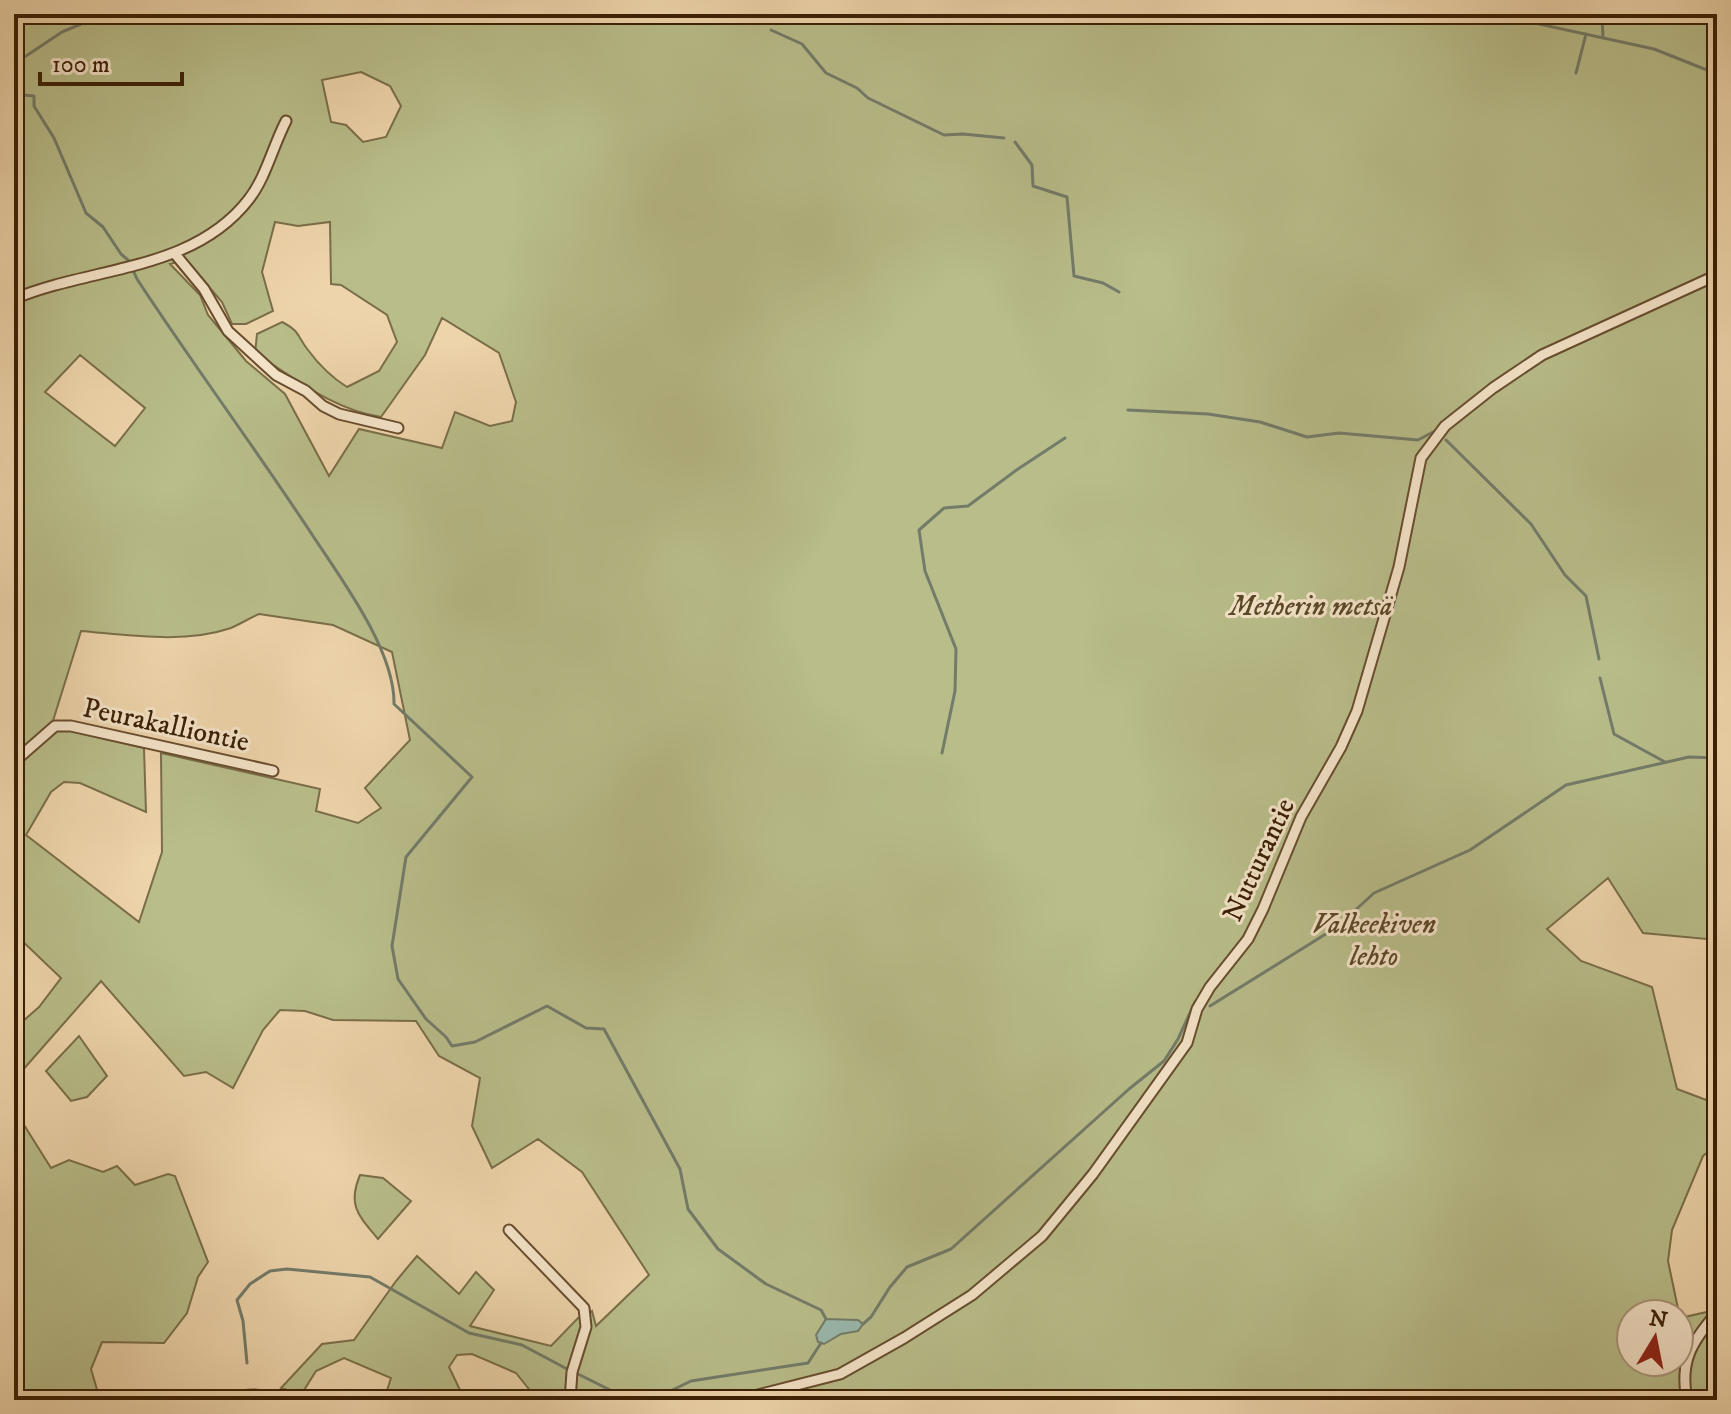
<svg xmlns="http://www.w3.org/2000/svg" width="1731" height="1414" font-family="'IM FELL DW Pica',serif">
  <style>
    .green { fill: #b8bd8a; stroke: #7a6e48; stroke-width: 2; fill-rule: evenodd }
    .water { fill: #99b8ac; stroke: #737b69; stroke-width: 2 }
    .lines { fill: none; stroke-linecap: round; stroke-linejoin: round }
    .stream { stroke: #737b69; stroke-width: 3 }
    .minor-casing { stroke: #684d2e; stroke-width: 13 }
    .minor { stroke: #f4e3c8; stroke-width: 9 }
    .labels { text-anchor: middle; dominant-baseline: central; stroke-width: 6; stroke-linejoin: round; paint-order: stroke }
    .park-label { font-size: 28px; font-style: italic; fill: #5a4726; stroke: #f4e3c8 }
    .street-label { font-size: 28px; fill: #3b2005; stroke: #f4e3c8 }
  </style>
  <rect width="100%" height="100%" fill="#eed4ab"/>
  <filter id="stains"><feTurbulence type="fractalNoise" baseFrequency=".0025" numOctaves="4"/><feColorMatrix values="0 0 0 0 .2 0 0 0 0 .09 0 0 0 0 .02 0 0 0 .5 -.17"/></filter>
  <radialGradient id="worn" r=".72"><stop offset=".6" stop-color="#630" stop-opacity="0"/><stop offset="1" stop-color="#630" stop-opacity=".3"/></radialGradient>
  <g class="green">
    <path d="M 14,14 L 1717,14 L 1717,940 L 1643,933 L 1608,878 L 1547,929 L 1581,961 L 1652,987 L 1677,1089 L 1717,1104 L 1717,1145 L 1703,1156 L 1672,1230 L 1668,1261 L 1680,1318 L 1711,1311 L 1717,1303 L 1717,1400 L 531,1400 L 532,1393 L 516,1373 L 472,1354 L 457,1355 L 449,1367 L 460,1390 L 458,1400 L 384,1400 L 391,1378 L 344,1358 L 316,1371 L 301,1395 L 281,1388 L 322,1344 L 354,1340 L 396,1281 L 417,1256 L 459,1294 L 476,1272 L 494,1290 L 470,1326 L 551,1346 L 578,1318 L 592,1311 L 596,1326 L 649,1275 L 582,1172 L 538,1139 L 492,1168 L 472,1126 L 480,1078 L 439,1056 L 416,1021 L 333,1020 L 305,1011 L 280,1010 L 263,1030 L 233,1088 L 206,1072 L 184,1076 L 101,981 L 14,1080 L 14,1029 L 39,1007 L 61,978 L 17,936 L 14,936 ZM 361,72 L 390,86 L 401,106 L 386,137 L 363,142 L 346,125 L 331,122 L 322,80 ZM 275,222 L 298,226 L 330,222 L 331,284 L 341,285 L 387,315 L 397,342 L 379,371 L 347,387 C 331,377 319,365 308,350 C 297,336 300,331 282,322 L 257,334 L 255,353 C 295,378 333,410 381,417 L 425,355 L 442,318 L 499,353 L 516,402 L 512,421 L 490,426 L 455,412 L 442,448 L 359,429 L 329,476 L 285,394 L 246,361 L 208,315 L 200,295 L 170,264 L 186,260 L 222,302 L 232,324 L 246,324 L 273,311 L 262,272 ZM 80,355 L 145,408 L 115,446 L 45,392 ZM 259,614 L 333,625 L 392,652 L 410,740 L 365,788 L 381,808 L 358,823 L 316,811 L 320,789 L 161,753 L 162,852 L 139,922 L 26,835 L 51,792 L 64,782 L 80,783 L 146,812 L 144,748 L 62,729 L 52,724 L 81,631 C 129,635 184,644 231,628 C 240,624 250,618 259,614 ZM 1631,1314 L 1679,1314 L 1679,1362 L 1631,1362 Z"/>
    <path d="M 79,1036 L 107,1076 L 87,1097 L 71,1101 L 46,1071 Z"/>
    <path d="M 14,1109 L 51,1168 L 69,1160 L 103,1172 L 117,1166 L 135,1185 L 168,1174 L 175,1176 L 208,1262 L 198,1277 L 187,1313 L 164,1343 L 102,1342 L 91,1369 L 100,1400 L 14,1400 Z"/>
    <path d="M 360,1175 L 383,1178 L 411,1201 L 378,1239 C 359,1216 347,1206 360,1175 Z"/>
  </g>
  <path class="water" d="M 826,1319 L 858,1320 L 863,1324 L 858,1331 L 841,1334 L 824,1344 L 818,1342 L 816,1335 Z"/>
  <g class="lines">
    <g class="stream">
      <path d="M 1493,14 L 1654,49 L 1717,74"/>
      <path d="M 1602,14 L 1603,38"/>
      <path d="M 771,30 L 802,44 L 826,73 L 857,88 L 868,98 L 944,135 L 963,134 L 1004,138"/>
      <path d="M 14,64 L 62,32 L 105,14"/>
      <path d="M 1576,73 L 1586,34"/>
      <path d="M 14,81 L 24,95 L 34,96 L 34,106 L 54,138 L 86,213 L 103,227 L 121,254 L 128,260"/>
      <path d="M 1015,142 L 1032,165 L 1033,186 L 1067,197 L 1074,276 L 1103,283 L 1119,292"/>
      <path d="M 133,270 L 137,279 C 194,366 256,449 313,536 C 342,580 395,651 394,704 L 472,777 L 406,857 L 392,946 L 398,979 L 426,1019 L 446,1037 L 452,1046 L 475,1042 L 547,1006 L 586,1028 L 604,1029 L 680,1169 L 688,1209 L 718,1249 L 766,1284 L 821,1310 L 826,1319"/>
      <path d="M 1128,410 L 1208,414 L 1260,422 L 1307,437 L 1339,433 L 1418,440 L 1433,432"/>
      <path d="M 1446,440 L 1531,524 L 1565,575 L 1586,596 L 1599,659"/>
      <path d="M 1600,678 L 1614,734 L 1665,762"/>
      <path d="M 942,753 L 955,691 L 956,649 L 925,571 L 919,530 L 944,508 L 968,506 L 1018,469 L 1065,438"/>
      <path d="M 1210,1006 L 1337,927 L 1374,893 L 1470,850 L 1566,785 L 1689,757 L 1717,758"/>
      <path d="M 863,1324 L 871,1317 L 890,1287 L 907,1267 L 951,1249 L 1129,1089 L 1164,1061 L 1178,1039 L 1195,1002"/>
      <path d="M 247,1363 L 243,1321 L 237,1300 L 250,1284 L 270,1271 L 287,1269 L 370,1277 L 469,1333 L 522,1345 L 569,1370"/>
      <path d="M 578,1374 L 630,1400"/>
      <path d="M 652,1400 L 691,1381 L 808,1363 L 821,1343"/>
    </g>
    <defs>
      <g id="minor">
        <path d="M 175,254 L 204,289 L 228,331 L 276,375 L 306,391 L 323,406 L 339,414 L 398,428"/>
        <path d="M 14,299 C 92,266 193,272 249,199 C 266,177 273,146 286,121"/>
        <path d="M 14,762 L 55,726 L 71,726 L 273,771"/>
        <path d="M 509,1230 L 584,1308 L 586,1327 L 572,1372 L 570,1400"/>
        <path d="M 224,1400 C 248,1393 265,1394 289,1400"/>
        <path d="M 738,1400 L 840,1374 L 904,1338 L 972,1295 L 1042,1236 L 1093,1174 L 1187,1043 L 1197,1009 L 1210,987 L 1248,939 L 1263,909 L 1301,817 L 1341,747 L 1357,711 L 1399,567 L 1421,458 L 1445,426 L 1493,388 L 1542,355 L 1717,275"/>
        <path d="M 1687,1400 C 1679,1359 1693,1342 1717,1312"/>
      </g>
    </defs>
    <use href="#minor" class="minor-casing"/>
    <use href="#minor" class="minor"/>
  </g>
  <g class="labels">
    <g class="park-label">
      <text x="1311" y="606">Metherin metsä</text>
      <text x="1374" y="924">Valkeekiven<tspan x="1374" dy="32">lehto</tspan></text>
    </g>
    <g class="street-label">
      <text transform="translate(166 725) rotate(12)">Peurakalliontie</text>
      <text transform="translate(1259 860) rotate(-65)">Nutturantie</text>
    </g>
  </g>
  <rect width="1731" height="1414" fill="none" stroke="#eed4ab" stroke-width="48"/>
  <rect x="16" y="16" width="1699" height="1382" fill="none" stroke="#3b2005" stroke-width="4"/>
  <rect x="24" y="24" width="1683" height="1366" fill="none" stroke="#3b2005" stroke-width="2"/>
  <g transform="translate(1655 1338) rotate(10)"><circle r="38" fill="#f4e3c8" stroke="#aa957a" stroke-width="2"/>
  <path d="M0-6L14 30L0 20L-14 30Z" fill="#8f2418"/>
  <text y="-12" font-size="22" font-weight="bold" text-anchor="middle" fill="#3b2005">N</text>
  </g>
  <path d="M40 72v12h142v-12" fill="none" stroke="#3b2005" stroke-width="4"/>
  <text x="52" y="72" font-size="24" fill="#3b2005" stroke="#f4e3c8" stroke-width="6" paint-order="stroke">100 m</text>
  <rect width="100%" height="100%" filter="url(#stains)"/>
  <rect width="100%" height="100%" fill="url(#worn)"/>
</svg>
